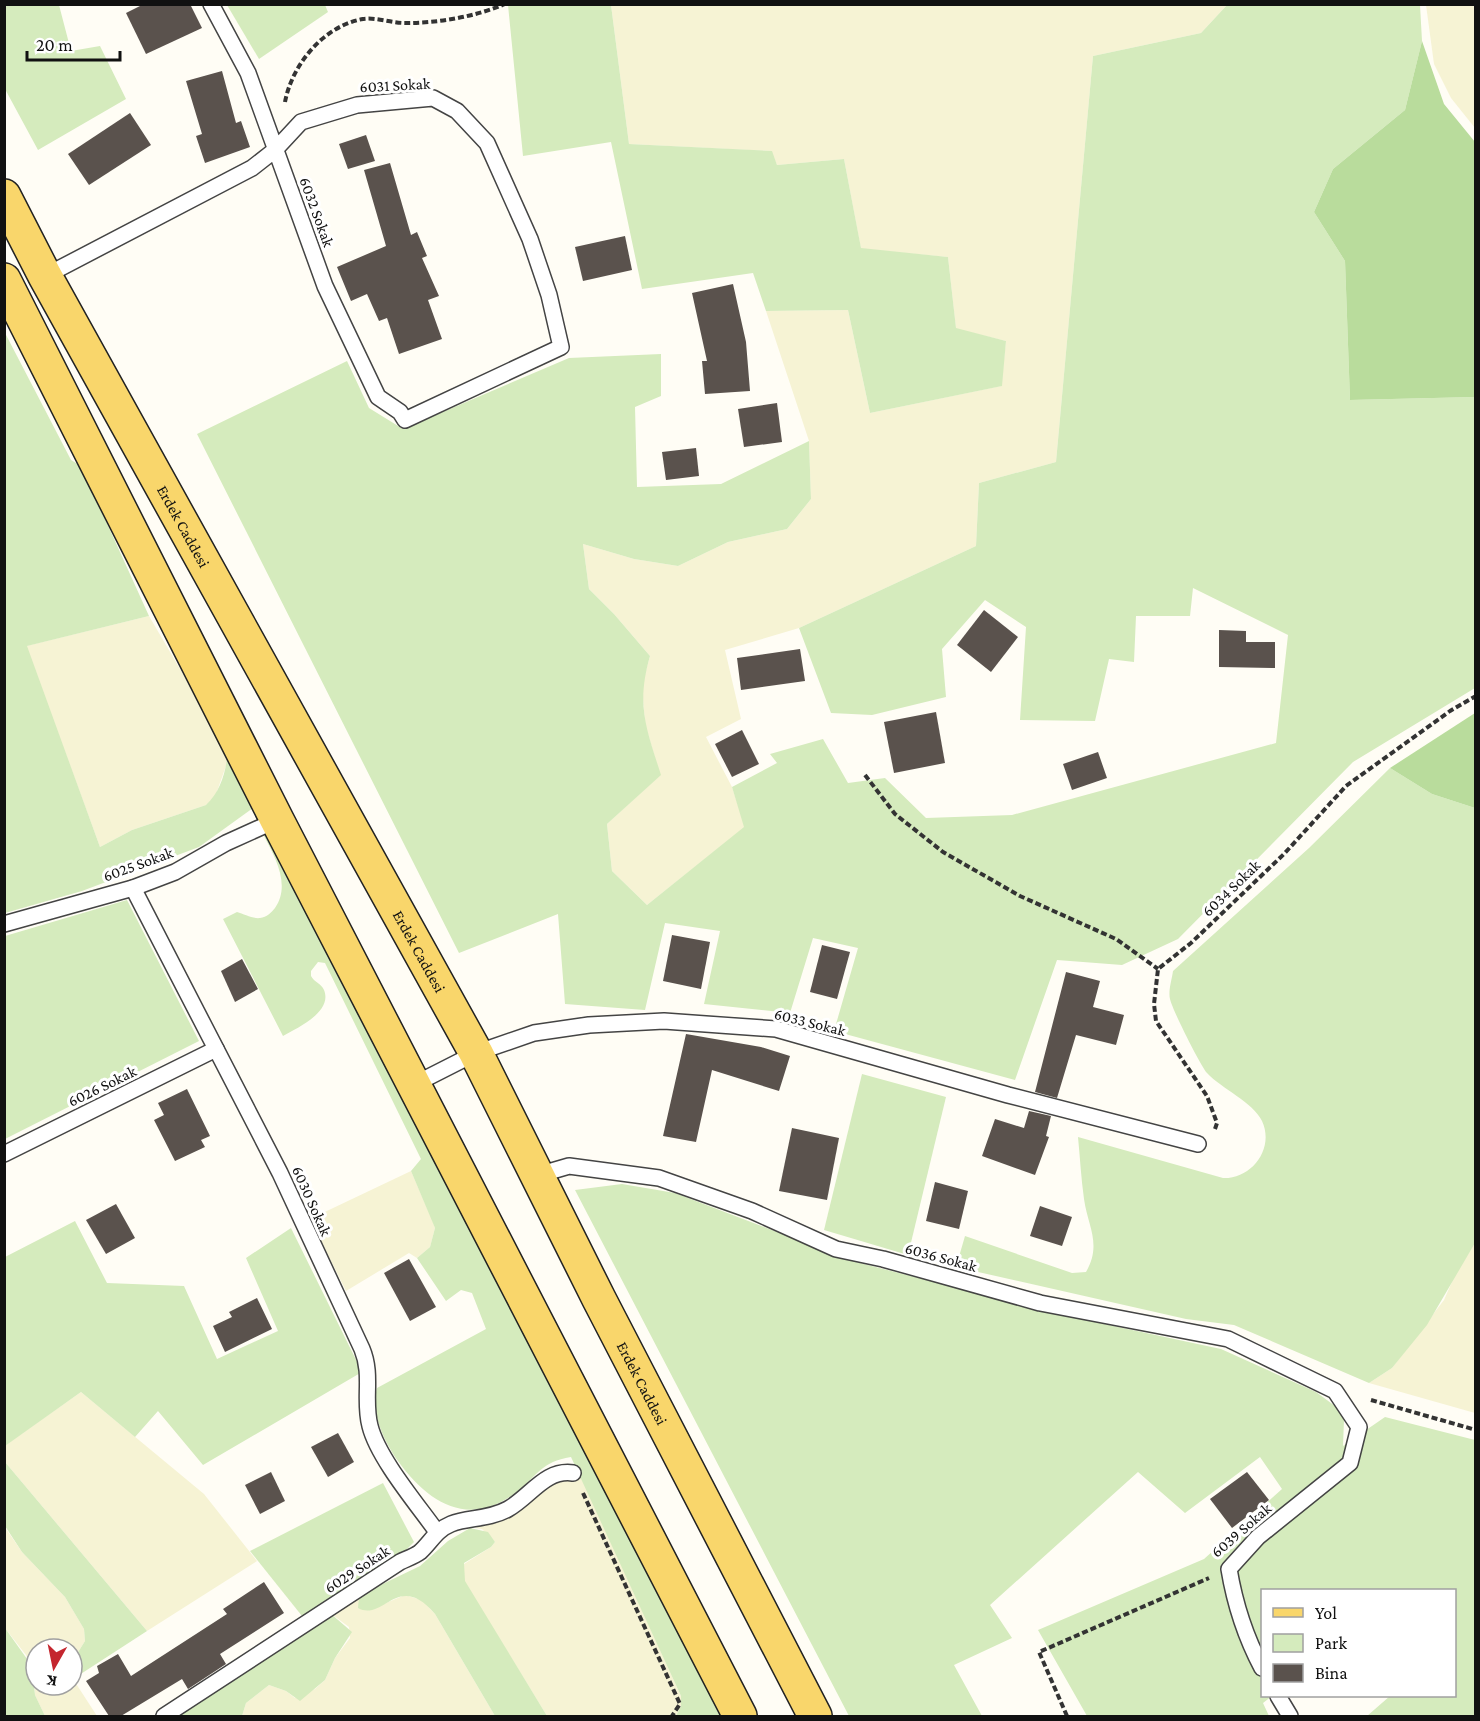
<svg xmlns="http://www.w3.org/2000/svg" width="1480" height="1721" font-family="'Crimson Pro',serif">
  <style>
    .farmland { fill: #f6f3d4; fill-rule: evenodd }
    .green { fill: #d5ebbd }
    .forest { fill: #b9dc9c }
    .building { fill: #5a524d }
    .lines { fill: none; stroke-linecap: round; stroke-linejoin: round }
    .lane-casing { stroke: #444; stroke-width: 18 }
    .primary-casing { stroke: #222; stroke-width: 36 }
    .path { stroke: #333; stroke-width: 4; stroke-dasharray: 6 3; stroke-linecap: butt }
    .lane { stroke: #fff; stroke-width: 15 }
    .primary { stroke: #f9d66b; stroke-width: 33 }
    .labels { text-anchor: middle; dominant-baseline: central; stroke-width: 6; stroke-linejoin: round; paint-order: stroke }
    .street-label { font-size: 16px; fill: #111; stroke: #fff }
  </style>
  <rect width="100%" height="100%" fill="#fffdf5"/>
  <g class="farmland">
    <path d="M 611,5 L 1227,5 L 1201,33 L 1093,56 L 1056,462 L 979,483 L 976,546 L 799,628 L 725,650 L 741,719 L 706,737 L 732,787 L 745,827 L 647,905 L 612,871 L 607,824 L 660,775 L 645,724 L 642,685 L 650,656 L 614,614 L 589,589 L 583,544 L 634,559 L 678,566 L 728,542 L 787,529 L 811,499 L 809,441 L 766,311 L 848,310 L 870,413 L 1001,386 L 1006,341 L 956,329 L 948,257 L 861,249 L 844,159 L 777,165 L 771,151 L 629,144 Z"/>
    <path d="M 1426,5 L 1475,5 L 1475,128 L 1451,98 L 1434,64 Z"/>
    <path d="M 149,616 L 228,751 L 227,763 L 215,797 L 206,805 L 132,830 L 100,847 L 26,646 Z"/>
    <path d="M 411,1171 L 433,1222 L 435,1228 L 430,1247 L 417,1258 L 409,1253 L 346,1291 L 310,1219 Z"/>
    <path d="M 1475,1243 L 1475,1413 L 1369,1383 L 1392,1368 L 1444,1300 L 1455,1275 Z"/>
    <path d="M 81,1392 L 204,1494 L 257,1561 L 147,1631 L 5,1462 L 4,1446 Z"/>
    <path d="M 580,1474 L 681,1696 L 681,1706 L 676,1716 L 547,1716 L 464,1581 L 464,1564 L 491,1547 L 495,1542 L 482,1529 L 475,1528 L 506,1516 L 555,1480 Z"/>
    <path d="M 4,1526 L 22,1552 L 65,1597 L 84,1629 L 85,1641 L 78,1652 L 73,1679 L 97,1716 L 45,1716 L 35,1695 L 34,1671 L 26,1655 L 5,1628 ZM 36,1649 L 72,1649 L 72,1685 L 36,1685 Z"/>
    <path d="M 405,1595 L 422,1600 L 435,1614 L 495,1716 L 242,1716 L 246,1703 L 269,1685 L 286,1691 L 295,1698 L 315,1689 L 325,1680 L 335,1658 L 350,1638 L 349,1627 L 330,1613 L 359,1597 L 369,1610 Z"/>
  </g>
  <g class="green">
    <path d="M 4,5 L 59,5 L 71,51 L 100,46 L 126,99 L 38,150 L 5,89 Z"/>
    <path d="M 227,5 L 325,5 L 328,12 L 259,59 Z"/>
    <path d="M 508,5 L 611,5 L 629,144 L 772,151 L 777,165 L 844,159 L 861,248 L 948,257 L 956,328 L 1006,341 L 1002,386 L 870,413 L 848,310 L 766,311 L 753,273 L 642,289 L 611,142 L 523,156 Z"/>
    <path d="M 1227,5 L 1420,5 L 1422,41 L 1405,110 L 1333,169 L 1314,212 L 1345,261 L 1350,400 L 1475,397 L 1475,688 L 1353,762 L 1178,939 L 1122,965 L 1057,960 L 1015,1080 L 834,1031 L 858,948 L 813,938 L 790,1013 L 704,1004 L 720,931 L 665,923 L 645,1010 L 565,1004 L 558,914 L 459,953 L 197,434 L 347,361 L 369,408 L 403,429 L 569,358 L 661,354 L 661,396 L 635,407 L 637,487 L 721,484 L 809,441 L 811,499 L 787,529 L 728,542 L 678,566 L 634,559 L 583,544 L 589,589 L 614,614 L 650,656 C 636,705 646,728 661,775 L 607,824 L 612,871 L 647,905 L 744,827 L 732,787 L 777,763 L 770,754 L 823,739 L 848,783 L 885,778 L 926,818 L 1012,815 L 1276,743 L 1288,635 L 1193,588 L 1190,616 L 1136,616 L 1134,662 L 1109,659 L 1095,721 L 1020,720 L 1026,627 L 985,600 L 942,649 L 946,697 L 872,715 L 831,713 L 799,628 L 976,546 L 979,483 L 1056,462 L 1093,56 L 1201,33 Z"/>
    <path d="M 4,331 L 71,460 L 81,466 L 149,616 L 27,646 L 100,847 L 132,830 L 206,805 C 221,791 226,771 228,751 L 253,808 L 199,847 L 82,891 L 5,913 Z"/>
    <path d="M 1390,768 L 1432,794 L 1475,808 L 1475,1243 L 1427,1325 L 1392,1368 L 1369,1383 L 1234,1325 L 1186,1319 L 956,1267 L 965,1236 L 1072,1273 L 1086,1272 C 1102,1244 1088,1227 1084,1199 C 1081,1178 1080,1157 1078,1137 L 1223,1178 C 1251,1179 1275,1149 1262,1121 C 1253,1102 1222,1089 1207,1073 C 1200,1065 1172,1009 1170,999 C 1168,991 1172,979 1173,971 L 1309,848 Z"/>
    <path d="M 274,830 L 730,1716 L 676,1716 L 681,1706 L 681,1696 L 571,1457 C 541,1462 539,1474 518,1491 C 470,1529 429,1504 398,1461 C 384,1441 370,1412 377,1388 L 486,1329 L 472,1293 L 461,1290 L 446,1301 L 417,1258 L 430,1247 L 435,1228 L 411,1171 L 421,1159 L 325,963 L 318,962 L 311,971 L 311,976 C 314,982 322,984 324,990 C 333,1012 297,1028 283,1036 L 223,919 L 237,912 C 244,914 253,919 260,918 C 267,917 271,913 275,908 C 291,885 275,857 264,836 Z"/>
    <path d="M 127,900 L 199,1041 L 5,1139 L 5,936 Z"/>
    <path d="M 862,1074 L 946,1097 L 908,1255 L 824,1230 Z"/>
    <path d="M 622,1184 L 675,1193 L 856,1262 L 1076,1318 L 1221,1349 L 1316,1392 L 1335,1406 L 1344,1420 L 1343,1446 L 1385,1417 L 1475,1440 L 1475,1716 L 1367,1716 L 1390,1696 L 1454,1696 L 1454,1590 L 1262,1590 L 1262,1696 L 1272,1696 L 1263,1703 L 1269,1716 L 1087,1716 L 1038,1630 L 1204,1559 L 1282,1489 L 1260,1457 L 1185,1513 L 1138,1472 L 990,1605 L 1012,1638 L 954,1665 L 982,1716 L 849,1716 L 575,1190 Z"/>
    <path d="M 75,1221 L 107,1283 L 184,1286 L 217,1359 L 278,1331 L 246,1258 L 291,1228 L 362,1372 L 203,1465 L 158,1411 L 135,1437 L 81,1392 L 5,1446 L 5,1257 Z"/>
    <path d="M 5,1462 L 147,1631 L 73,1679 L 75,1657 L 85,1641 L 84,1629 L 65,1597 L 22,1552 L 5,1526 Z"/>
    <path d="M 383,1483 L 414,1542 L 400,1556 L 306,1621 L 250,1551 Z"/>
    <path d="M 470,1528 L 488,1532 L 495,1542 L 491,1547 L 464,1563 L 465,1581 L 547,1716 L 495,1716 L 435,1614 C 398,1570 384,1622 358,1608 L 359,1597 L 364,1593 L 420,1566 L 448,1541 Z"/>
    <path d="M 330,1613 L 352,1632 L 335,1658 L 325,1680 L 300,1701 L 286,1691 L 269,1685 L 246,1703 L 242,1716 L 172,1716 Z"/>
    <path d="M 5,1628 L 32,1666 L 35,1695 L 45,1716 L 5,1716 Z"/>
  </g>
  <g class="forest">
    <path d="M 1422,41 L 1444,104 L 1475,142 L 1475,397 L 1350,400 L 1345,261 L 1314,212 L 1333,169 L 1405,110 Z"/>
    <path d="M 1475,713 L 1475,808 L 1432,794 L 1390,768 Z"/>
  </g>
  <g class="building">
    <path d="M 144,4 L 190,4 L 202,28 L 146,54 L 126,13 Z"/>
    <path d="M 222,71 L 236,123 L 241,121 L 250,147 L 205,163 L 196,136 L 202,134 L 186,81 Z"/>
    <path d="M 130,113 L 151,145 L 89,185 L 68,154 Z"/>
    <path d="M 366,135 L 375,161 L 348,169 L 339,144 Z"/>
    <path d="M 390,163 L 411,235 L 417,232 L 427,256 L 422,258 L 439,296 L 428,300 L 442,339 L 399,354 L 387,318 L 379,321 L 367,294 L 351,301 L 337,267 L 386,246 L 364,170 Z"/>
    <path d="M 625,236 L 632,270 L 583,281 L 575,247 Z"/>
    <path d="M 733,284 L 746,342 L 750,391 L 705,394 L 702,361 L 707,361 L 692,293 Z"/>
    <path d="M 777,403 L 782,442 L 744,447 L 738,409 Z"/>
    <path d="M 696,448 L 699,476 L 666,480 L 662,452 Z"/>
    <path d="M 984,610 L 1018,637 L 991,672 L 957,645 Z"/>
    <path d="M 1219,630 L 1246,631 L 1246,642 L 1275,642 L 1275,668 L 1219,667 Z"/>
    <path d="M 800,649 L 805,681 L 741,690 L 737,658 Z"/>
    <path d="M 936,712 L 945,763 L 894,773 L 884,722 Z"/>
    <path d="M 742,730 L 759,764 L 732,777 L 715,744 Z"/>
    <path d="M 1098,752 L 1107,778 L 1072,790 L 1063,764 Z"/>
    <path d="M 672,935 L 710,942 L 701,989 L 663,981 Z"/>
    <path d="M 822,945 L 850,952 L 837,999 L 810,992 Z"/>
    <path d="M 242,959 L 258,989 L 235,1002 L 221,971 Z"/>
    <path d="M 1066,972 L 1100,981 L 1093,1007 L 1124,1015 L 1116,1045 L 1076,1035 L 1057,1098 L 1035,1092 Z"/>
    <path d="M 686,1034 L 761,1047 L 790,1056 L 779,1091 L 712,1070 L 696,1142 L 663,1136 Z"/>
    <path d="M 187,1089 L 210,1136 L 201,1140 L 205,1147 L 175,1161 L 154,1120 L 164,1115 L 158,1103 Z"/>
    <path d="M 1029,1111 L 1051,1116 L 1046,1136 L 1049,1137 L 1035,1175 L 982,1156 L 995,1119 L 1024,1128 Z"/>
    <path d="M 792,1128 L 839,1138 L 827,1200 L 779,1191 Z"/>
    <path d="M 935,1182 L 968,1191 L 959,1229 L 926,1221 Z"/>
    <path d="M 116,1204 L 135,1238 L 106,1254 L 86,1220 Z"/>
    <path d="M 1040,1206 L 1072,1217 L 1062,1246 L 1030,1236 Z"/>
    <path d="M 409,1259 L 436,1307 L 410,1321 L 384,1273 Z"/>
    <path d="M 257,1298 L 272,1329 L 225,1352 L 213,1326 L 232,1317 L 229,1312 Z"/>
    <path d="M 338,1433 L 354,1462 L 328,1477 L 311,1447 Z"/>
    <path d="M 271,1472 L 285,1501 L 260,1514 L 245,1485 Z"/>
    <path d="M 1247,1472 L 1269,1500 L 1232,1528 L 1210,1499 Z"/>
    <path d="M 264,1582 L 284,1613 L 220,1654 L 226,1664 L 188,1689 L 182,1679 L 121,1716 L 109,1716 L 86,1681 L 99,1673 L 97,1666 L 118,1654 L 131,1676 L 227,1614 L 223,1609 Z"/>
  </g>
  <g class="lines">
    <defs>
      <g id="lane">
        <path d="M 45,276 L 252,168 L 275,150 L 301,122 L 357,105 L 433,98 L 457,111 L 487,143 L 530,239 L 549,295 L 561,347 L 405,420 L 400,412 L 378,397 L 325,286 L 248,73 L 211,4"/>
        <path d="M 133,888 L 280,1173 L 362,1349 C 373,1375 363,1400 370,1426 C 378,1458 417,1504 437,1532"/>
        <path d="M 4,924 L 133,888 L 175,872 L 226,843 L 277,820"/>
        <path d="M 413,1085 L 476,1053 L 534,1033 L 589,1025 L 664,1021 L 776,1029 L 1008,1095 L 1198,1144"/>
        <path d="M 4,1154 L 216,1049"/>
        <path d="M 538,1175 L 569,1166 L 659,1178 L 752,1211 L 836,1249 L 883,1259 L 1040,1303 L 1228,1339 L 1335,1391 L 1359,1427 L 1350,1463 L 1258,1537 L 1229,1569 C 1235,1605 1245,1636 1262,1668"/>
        <path d="M 1278,1696 L 1290,1716"/>
        <path d="M 164,1716 L 400,1562 C 406,1559 415,1556 420,1552 C 431,1542 436,1530 451,1524 C 468,1517 488,1520 508,1509 C 531,1496 545,1469 573,1473"/>
      </g>
      <g id="primary">
        <path id="s1" d="M 4,196 L 45,276 L 476,1053 L 599,1299 L 815,1716"/>
        <path d="M 4,280 L 277,820 L 740,1716"/>
      </g>
    </defs>
    <use href="#lane" class="lane-casing"/>
    <use href="#primary" class="primary-casing"/>
    <g class="path">
      <path d="M 285,102 C 292,65 323,26 363,19 C 376,17 391,23 405,23 C 438,23 474,17 505,4"/>
      <path d="M 865,775 L 895,814 L 943,852 L 1020,896 L 1116,939 L 1158,969"/>
      <path d="M 1215,1129 L 1217,1123 L 1207,1096 L 1156,1021 L 1154,1004 L 1158,969 L 1191,943 L 1284,854 L 1346,786 L 1450,711 L 1476,696"/>
      <path d="M 1371,1400 L 1476,1430"/>
      <path d="M 583,1493 L 680,1704 L 672,1716"/>
      <path d="M 1067,1716 L 1039,1652 L 1209,1578"/>
    </g>
    <use href="#lane" class="lane"/>
    <use href="#primary" class="primary"/>
  </g>
  <g class="labels">
    <g class="street-label">
      <text transform="translate(395 85) rotate(-3)">6031 Sokak</text>
      <text transform="translate(317 212) rotate(70)">6032 Sokak</text>
      <text stroke="none"><textPath href="#s1" startOffset="376">Erdek Caddesi</textPath></text>
      <text transform="translate(138 864) rotate(-20)">6025 Sokak</text>
      <text transform="translate(1231 888) rotate(-44)">6034 Sokak</text>
      <text stroke="none"><textPath href="#s1" startOffset="862">Erdek Caddesi</textPath></text>
      <text transform="translate(810 1022) rotate(14)">6033 Sokak</text>
      <text transform="translate(102 1086) rotate(-26)">6026 Sokak</text>
      <text transform="translate(312 1201) rotate(66)">6030 Sokak</text>
      <text transform="translate(941 1257) rotate(15)">6036 Sokak</text>
      <text stroke="none"><textPath href="#s1" startOffset="1348">Erdek Caddesi</textPath></text>
      <text transform="translate(1241 1530) rotate(-41)">6039 Sokak</text>
      <text transform="translate(357 1569) rotate(-33)">6029 Sokak</text>
    </g>
  </g>
  <rect width="1480" height="1721" fill="none" stroke="#111111" stroke-width="12"/>
  <rect x="1261" y="1589" width="195" height="108" fill="#ffffff" stroke="#a0a0a0" stroke-width="1.5"/>
  <rect x="1273" y="1608" width="30" height="9" fill="#f9d66b" stroke="#a0a0a0" stroke-width="1.5"/>
  <text x="1315" y="1619" font-size="18" fill="#111111">Yol</text>
  <rect x="1273" y="1634" width="30" height="18" fill="#d5ebbd" stroke="#a0a0a0" stroke-width="1.5"/>
  <text x="1315" y="1649" font-size="18" fill="#111111">Park</text>
  <rect x="1273" y="1664" width="30" height="18" fill="#5a524d" stroke="#a0a0a0" stroke-width="1.5"/>
  <text x="1315" y="1679" font-size="18" fill="#111111">Bina</text>
  <g transform="translate(54 1667) rotate(189)"><circle r="28" fill="#ffffff" stroke="#a0a0a0" stroke-width="1.5"/>
  <path d="M0-4.5L10 22L0 15L-10 22Z" fill="#c4262e"/>
  <text y="-9" font-size="16" font-weight="bold" text-anchor="middle" fill="#111111">K</text>
  </g>
  <path d="M27 51v9h93v-9" fill="none" stroke="#111111" stroke-width="3"/>
  <text x="36" y="51" font-size="18" fill="#111111" stroke="#ffffff" stroke-width="4.5" paint-order="stroke">20 m</text>
</svg>
